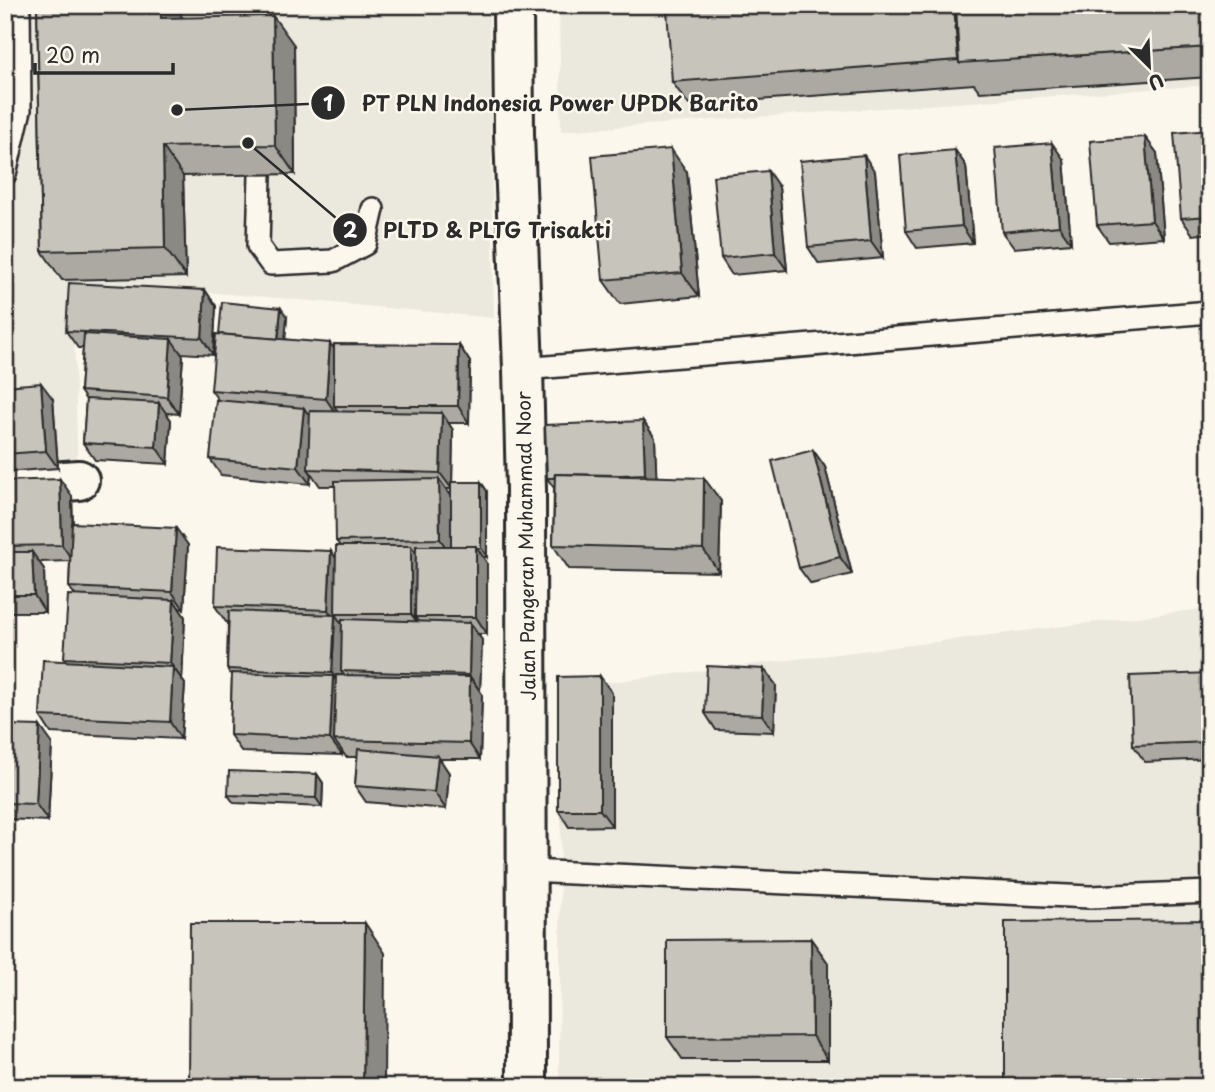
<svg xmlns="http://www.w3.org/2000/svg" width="1215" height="1092" font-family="'Playpen Sans',sans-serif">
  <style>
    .built { fill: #ebe8de }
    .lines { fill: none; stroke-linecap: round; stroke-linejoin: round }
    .service-casing { stroke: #2b2b2b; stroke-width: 26 }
    .minor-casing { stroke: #2b2b2b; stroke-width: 44 }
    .secondary-casing { stroke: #2b2b2b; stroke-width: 44 }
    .service { stroke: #fbf7ec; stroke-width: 21 }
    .minor { stroke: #fbf7ec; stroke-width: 38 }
    .secondary { stroke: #fbf7ec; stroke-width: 38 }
    .wall { fill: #aba9a2; stroke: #2b2b2b; stroke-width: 2; fill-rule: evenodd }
    .shaded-wall { fill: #8b8984; stroke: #2b2b2b; stroke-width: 2 }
    .building { fill: #c7c4bc; stroke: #2b2b2b; stroke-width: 2 }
    .labels { text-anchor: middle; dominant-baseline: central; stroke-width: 5; stroke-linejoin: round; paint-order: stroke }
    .street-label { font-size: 19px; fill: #2b2b2b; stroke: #fbf7ec }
    .leader { fill: none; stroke: #2b2b2b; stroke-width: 2.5 }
    .callout-dot { fill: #2b2b2b; stroke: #fbf7ec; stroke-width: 2.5 }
    .mark-label { font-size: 21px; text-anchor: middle; font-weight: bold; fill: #fff }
    .callout-label { font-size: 21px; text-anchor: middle; font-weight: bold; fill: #2b2b2b; stroke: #fbf7ec; stroke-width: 5; stroke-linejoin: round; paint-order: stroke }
  </style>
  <rect width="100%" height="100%" fill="#fbf7ec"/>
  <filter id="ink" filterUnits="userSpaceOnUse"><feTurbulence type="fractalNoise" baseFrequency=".0143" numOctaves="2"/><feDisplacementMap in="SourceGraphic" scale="14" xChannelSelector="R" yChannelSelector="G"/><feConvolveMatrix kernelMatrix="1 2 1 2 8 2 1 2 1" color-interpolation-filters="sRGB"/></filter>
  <g filter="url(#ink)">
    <g class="built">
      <path d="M 5,5 L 489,5 L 494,318 L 279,298 L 73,282 L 78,486 L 5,489 Z"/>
      <path d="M 559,5 L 1210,5 L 1210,85 L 561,131 Z"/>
      <path d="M 1210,608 L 1210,1087 L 559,1087 L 562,688 Z"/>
    </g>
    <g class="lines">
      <defs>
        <g id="service">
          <path d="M 257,5 L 257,45"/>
          <path d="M 5,174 L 20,110 L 19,5"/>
          <path d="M 260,175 L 258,246 L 271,264 L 333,261 L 365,244 L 373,209"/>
          <path d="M 523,369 L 1210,312"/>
          <path d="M 528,871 L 1090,897 L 1210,892"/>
        </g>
        <path id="minor" d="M 5,485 L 79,480"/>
        <path id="secondary" d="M 513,5 L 514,134 L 523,369 L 526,489 L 527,1087"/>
      </defs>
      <use href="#service" class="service-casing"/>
      <use href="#minor" class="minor-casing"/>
      <use href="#secondary" class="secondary-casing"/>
      <use href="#service" class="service"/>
      <use href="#minor" class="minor"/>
      <use href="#secondary" class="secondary"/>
    </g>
    <g class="wall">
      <path d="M 37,5 L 181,5 L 181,17 L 294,45 L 295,174 L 183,176 L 186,277 L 62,280 L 42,251 Z"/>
      <path d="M 1210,5 L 1210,77 L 980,92 L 974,84 L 689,105 L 672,82 Z"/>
      <path d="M 1210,130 L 1210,233 L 1193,235 L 1181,218 Z"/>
      <path d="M 1145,137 L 1157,153 L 1164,238 L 1109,242 L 1097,225 Z"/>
      <path d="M 955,150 L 966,166 L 973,243 L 917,248 L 906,231 Z"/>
      <path d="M 1064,160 L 1071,243 L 1014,248 L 1002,232 Z"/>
      <path d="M 687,172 L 699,296 L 620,304 L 603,280 Z"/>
      <path d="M 875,172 L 883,258 L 819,264 L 808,247 Z"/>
      <path d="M 779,187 L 787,270 L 732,275 L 721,258 Z"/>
      <path d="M 205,290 L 216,306 L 213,355 L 181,353 L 183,356 L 179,414 L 166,413 L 171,420 L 168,464 L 95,460 L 83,443 L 86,400 L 80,391 L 83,348 L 78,348 L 66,331 Z"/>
      <path d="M 287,317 L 285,339 L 334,349 L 459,345 L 470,362 L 469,423 L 448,423 L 453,430 L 452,482 L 481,482 L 487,491 L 487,557 L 483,557 L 487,563 L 487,634 L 477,634 L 482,640 L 480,691 L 482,694 L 480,759 L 439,759 L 449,773 L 446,809 L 366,802 L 355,786 L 357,757 L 346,757 L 342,751 L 342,755 L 242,752 L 230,735 L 232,676 L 227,669 L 228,622 L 226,622 L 215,606 L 335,557 L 340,546 L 336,541 L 336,486 L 320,486 L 311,473 L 310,484 L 221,475 L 210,459 L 218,400 L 211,390 ZM 446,489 L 451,489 L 451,496 Z"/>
      <path d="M 5,386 L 53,399 L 58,468 L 5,472 Z"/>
      <path d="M 643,421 L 655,438 L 656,476 L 721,501 L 719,572 L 569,569 L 553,545 L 554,488 L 547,478 Z"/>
      <path d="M 813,450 L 825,467 L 852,574 L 811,584 L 799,568 Z"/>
      <path d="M 5,481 L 72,496 L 73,523 L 188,545 L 184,609 L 179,608 L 185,617 L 182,680 L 185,684 L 181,739 L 51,733 L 40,716 L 67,662 L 64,658 L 75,595 L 69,587 L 70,561 L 39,562 L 44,569 L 45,612 L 5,612 Z"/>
      <path d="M 764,669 L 776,685 L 774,732 L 716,730 L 705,713 Z"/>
      <path d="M 1210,673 L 1210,759 L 1145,762 L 1133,745 Z"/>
      <path d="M 612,693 L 612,826 L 569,827 L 558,810 Z"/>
      <path d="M 5,725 L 52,743 L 48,821 L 5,819 Z"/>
      <path d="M 317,774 L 323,783 L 322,807 L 234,803 L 228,795 Z"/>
      <path d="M 811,939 L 828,963 L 828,1060 L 683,1060 L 667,1037 Z"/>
    </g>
    <g class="shaded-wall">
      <path d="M 161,5 L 181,5 L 182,47 L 161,18 Z"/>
      <path d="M 954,5 L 966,5 L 960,63 L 958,60 Z"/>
      <path d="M 273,16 L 294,45 L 295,174 L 275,145 Z"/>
      <path d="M 1145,137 L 1157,153 L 1164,238 L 1152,221 Z"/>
      <path d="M 1052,143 L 1064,160 L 1071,243 L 1059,226 Z"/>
      <path d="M 163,147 L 183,176 L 186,277 L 165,248 Z"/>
      <path d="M 671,149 L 687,172 L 699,296 L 682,273 Z"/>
      <path d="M 955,150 L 966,166 L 973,243 L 962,226 Z"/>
      <path d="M 864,155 L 875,172 L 883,258 L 871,241 Z"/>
      <path d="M 768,171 L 779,187 L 787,270 L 775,253 Z"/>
      <path d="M 205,290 L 216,306 L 213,355 L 202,338 Z"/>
      <path d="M 281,308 L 287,317 L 284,353 L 278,344 Z"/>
      <path d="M 171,339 L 183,356 L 179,414 L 167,397 Z"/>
      <path d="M 330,343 L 342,360 L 334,406 L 338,411 L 337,415 L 326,399 Z"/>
      <path d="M 459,345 L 470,362 L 469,423 L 458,406 Z"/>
      <path d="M 41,383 L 53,399 L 58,468 L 46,451 Z"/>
      <path d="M 159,403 L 171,420 L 168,464 L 156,447 Z"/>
      <path d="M 304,408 L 316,425 L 308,469 L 311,473 L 310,484 L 298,467 Z"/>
      <path d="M 442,413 L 453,430 L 452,489 L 440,473 Z"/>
      <path d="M 643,421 L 655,438 L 657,491 L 645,474 Z"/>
      <path d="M 813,450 L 825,467 L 852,574 L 840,557 Z"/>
      <path d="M 704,478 L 721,501 L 719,572 L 703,549 Z"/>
      <path d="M 60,479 L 72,496 L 73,561 L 62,545 Z"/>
      <path d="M 439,479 L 451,496 L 452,556 L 440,539 Z"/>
      <path d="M 481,482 L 487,491 L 487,557 L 481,548 Z"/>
      <path d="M 176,528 L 188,545 L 184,609 L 172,592 Z"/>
      <path d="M 411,546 L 423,562 L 415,617 L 423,628 L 423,630 L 411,614 Z"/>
      <path d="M 476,546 L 487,563 L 487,634 L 476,617 Z"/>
      <path d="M 331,551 L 343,568 L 335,614 L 347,632 L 341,671 L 345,677 L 344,690 L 332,673 L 335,619 L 328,610 Z"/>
      <path d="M 32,552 L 44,569 L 45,612 L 34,595 Z"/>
      <path d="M 174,600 L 185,617 L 182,680 L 170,663 Z"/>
      <path d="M 470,623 L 482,640 L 480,691 L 469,675 Z"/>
      <path d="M 173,667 L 185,684 L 181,739 L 170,722 Z"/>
      <path d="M 764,669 L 776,685 L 774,732 L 762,715 Z"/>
      <path d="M 333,676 L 344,692 L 334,740 L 342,751 L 342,755 L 330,739 Z"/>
      <path d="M 600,676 L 612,693 L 612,826 L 600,810 Z"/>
      <path d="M 470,677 L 482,694 L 480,759 L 469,743 Z"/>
      <path d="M 40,726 L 52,743 L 48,821 L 36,804 Z"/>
      <path d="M 438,756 L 449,773 L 446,809 L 434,792 Z"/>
      <path d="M 317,774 L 323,783 L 322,807 L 316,798 Z"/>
      <path d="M 365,923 L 385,953 L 384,1087 L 363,1087 Z"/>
      <path d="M 811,939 L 828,963 L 828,1060 L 812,1036 Z"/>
    </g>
    <g class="building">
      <path d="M 37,5 L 161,5 L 161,18 L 273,16 L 275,145 L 163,147 L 165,248 L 42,251 Z"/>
      <path d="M 712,5 L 954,5 L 958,60 L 672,82 L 667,9 Z"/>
      <path d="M 956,5 L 1210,5 L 1210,47 L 959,63 Z"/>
      <path d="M 1210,130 L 1210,216 L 1181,218 L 1174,133 Z"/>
      <path d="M 1145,137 L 1152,221 L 1097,225 L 1090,141 Z"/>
      <path d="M 1052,143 L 1059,226 L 1002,232 L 995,148 Z"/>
      <path d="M 671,149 L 682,273 L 603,280 L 592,156 Z"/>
      <path d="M 955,150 L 962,226 L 906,231 L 900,155 Z"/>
      <path d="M 864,155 L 871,241 L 808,247 L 800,161 Z"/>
      <path d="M 768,171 L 775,253 L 721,258 L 713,176 Z"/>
      <path d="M 69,283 L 205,290 L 202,338 L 66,331 Z"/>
      <path d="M 222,302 L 281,308 L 278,339 L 219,334 Z"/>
      <path d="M 84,334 L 171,339 L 167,397 L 80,391 Z"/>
      <path d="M 216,334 L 330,343 L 326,399 L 211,390 Z"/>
      <path d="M 334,344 L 459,345 L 458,406 L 334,406 Z"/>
      <path d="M 41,383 L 46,451 L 5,454 L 5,386 Z"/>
      <path d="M 86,399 L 159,403 L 156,447 L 83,443 Z"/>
      <path d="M 216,400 L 304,408 L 298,467 L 210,459 Z"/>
      <path d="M 310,411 L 442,413 L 440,473 L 308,469 Z"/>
      <path d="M 643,421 L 645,474 L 620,475 L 555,474 L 554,478 L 547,478 L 545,425 Z"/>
      <path d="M 813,450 L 840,557 L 799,568 L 772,461 Z"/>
      <path d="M 555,474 L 704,478 L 703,549 L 553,545 Z"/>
      <path d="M 60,479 L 62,545 L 5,546 L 5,481 Z"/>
      <path d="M 439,479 L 440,539 L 336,541 L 335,481 Z"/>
      <path d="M 451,482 L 481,482 L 481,548 L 476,548 L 476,546 L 451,546 Z"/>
      <path d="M 72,523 L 176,528 L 172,592 L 69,587 Z"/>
      <path d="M 336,546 L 411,546 L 411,614 L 335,614 Z"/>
      <path d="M 416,546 L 476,546 L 476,617 L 415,617 Z"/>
      <path d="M 217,547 L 331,551 L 328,610 L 215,606 Z"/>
      <path d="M 5,552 L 32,552 L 34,595 L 5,595 Z"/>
      <path d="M 68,595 L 174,600 L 170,663 L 64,658 Z"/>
      <path d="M 229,611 L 335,615 L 332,673 L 227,669 Z"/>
      <path d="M 342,619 L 470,623 L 469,675 L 341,671 Z"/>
      <path d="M 43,660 L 173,667 L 170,722 L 40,716 Z"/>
      <path d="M 707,666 L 764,669 L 762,715 L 705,713 Z"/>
      <path d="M 232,673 L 333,676 L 330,739 L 230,735 Z"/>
      <path d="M 1210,673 L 1210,742 L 1133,745 L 1130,676 Z"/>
      <path d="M 336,675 L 470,677 L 469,743 L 334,740 Z"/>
      <path d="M 600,676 L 600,810 L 558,810 L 558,677 Z"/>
      <path d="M 5,725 L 40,726 L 36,804 L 5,803 Z"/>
      <path d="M 358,749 L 438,756 L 434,792 L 355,786 Z"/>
      <path d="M 229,771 L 317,774 L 316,798 L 228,795 Z"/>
      <path d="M 1210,920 L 1210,1086 L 1005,1087 L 1005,922 Z"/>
      <path d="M 190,923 L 365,923 L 363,1087 L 189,1087 Z"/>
      <path d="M 811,939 L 812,1036 L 667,1037 L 667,940 Z"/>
    </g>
  </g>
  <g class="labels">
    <g class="street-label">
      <text transform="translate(525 546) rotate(-91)">Jalan Pangeran Muhammad Noor</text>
    </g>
  </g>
  <path class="leader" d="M177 110L328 103M248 143L350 230"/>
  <g class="callout-dot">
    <circle cx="177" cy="110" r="7"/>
    <circle cx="248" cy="143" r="7"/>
    <circle cx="328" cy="103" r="18"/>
    <circle cx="350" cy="230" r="18"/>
  </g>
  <g class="mark-label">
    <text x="328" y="111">1</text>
    <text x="350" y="238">2</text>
  </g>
  <g class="callout-label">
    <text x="560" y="111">PT PLN Indonesia Power UPDK Barito</text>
    <text x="497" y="238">PLTD &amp; PLTG Trisakti</text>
  </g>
  <rect width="1215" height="1092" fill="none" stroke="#fbf7ec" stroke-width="28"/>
  <rect x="14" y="14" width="1187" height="1064" fill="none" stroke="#2b2b2b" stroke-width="2.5" filter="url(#ink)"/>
  <g transform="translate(1149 66) rotate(156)" stroke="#fbf7ec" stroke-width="5" paint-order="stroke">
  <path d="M0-5L12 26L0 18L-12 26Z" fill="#2b2b2b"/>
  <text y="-10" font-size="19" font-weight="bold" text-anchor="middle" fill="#2b2b2b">U</text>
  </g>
  <path d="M35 63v10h138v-10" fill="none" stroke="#2b2b2b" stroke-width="3.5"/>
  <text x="46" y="63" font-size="21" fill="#2b2b2b" stroke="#fbf7ec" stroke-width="5" paint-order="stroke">20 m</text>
</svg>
